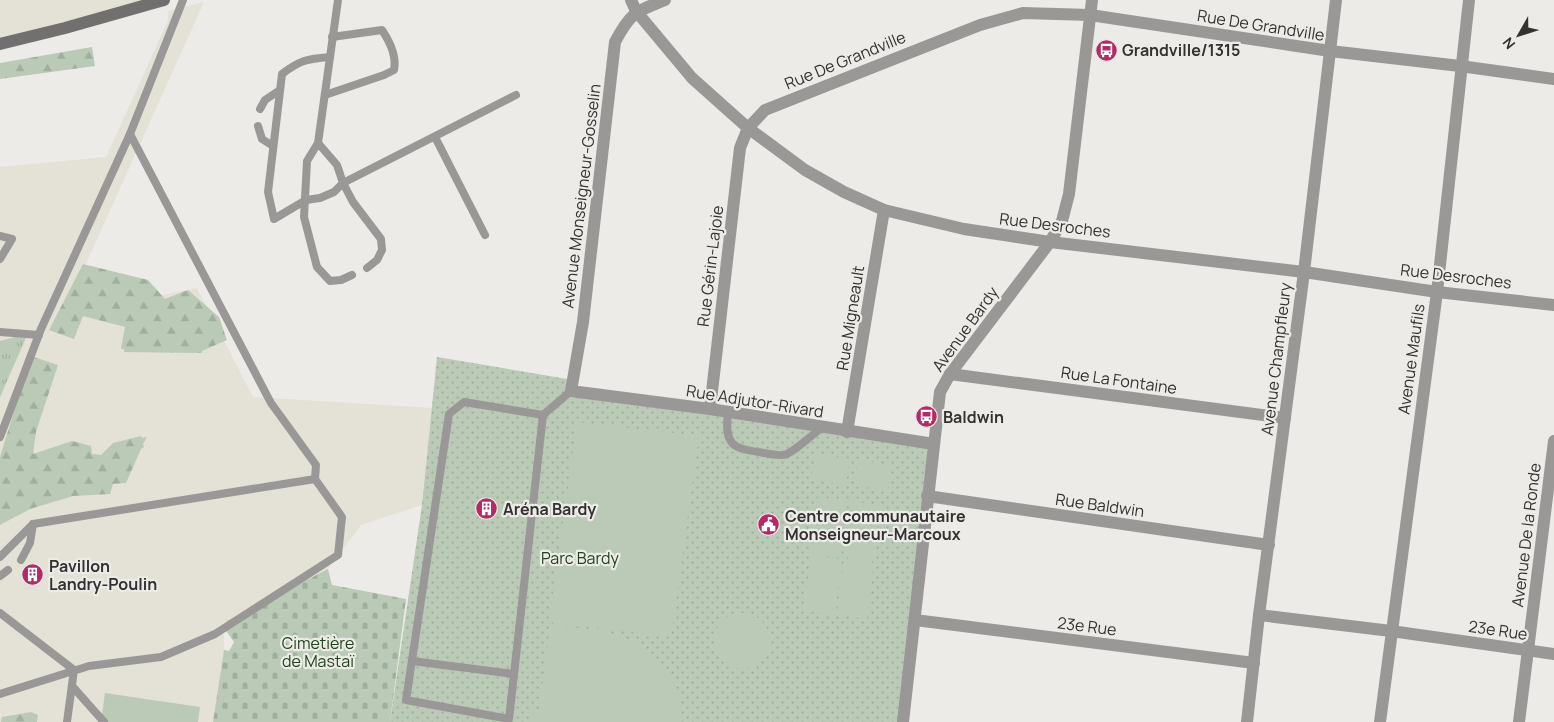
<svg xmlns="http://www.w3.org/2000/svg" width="1554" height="722" font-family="Manrope,sans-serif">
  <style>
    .built { fill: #e4e1d6 }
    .grass { fill: url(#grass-tufts) }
    .forest { fill: url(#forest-firs) }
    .cemetery { fill: url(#cemetery-stones) }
    .park { fill: url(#park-dots) }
    .pitch { fill: #bacab7 }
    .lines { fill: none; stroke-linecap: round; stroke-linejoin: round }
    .lane { stroke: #999896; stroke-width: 8 }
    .street { stroke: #999896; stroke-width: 12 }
    .secondary { stroke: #72706e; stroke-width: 12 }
    .labels { text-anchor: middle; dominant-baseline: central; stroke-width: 4.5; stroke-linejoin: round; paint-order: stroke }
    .street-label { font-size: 16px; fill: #333231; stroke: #ecebe7 }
    .poi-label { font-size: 16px; font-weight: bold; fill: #333231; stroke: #ecebe7; text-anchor: start }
    .park-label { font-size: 16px; fill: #21441c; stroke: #ecebe7 }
  </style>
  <defs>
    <pattern id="grass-tufts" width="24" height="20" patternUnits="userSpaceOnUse" patternTransform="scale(1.25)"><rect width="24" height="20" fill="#bacab7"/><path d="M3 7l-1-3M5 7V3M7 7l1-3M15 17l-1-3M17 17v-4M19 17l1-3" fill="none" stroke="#a0ae9e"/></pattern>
    <pattern id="forest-firs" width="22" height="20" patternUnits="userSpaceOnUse" patternTransform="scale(1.25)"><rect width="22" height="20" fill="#bacab7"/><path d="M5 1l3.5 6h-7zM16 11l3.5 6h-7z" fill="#a0ae9e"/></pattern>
    <pattern id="cemetery-stones" width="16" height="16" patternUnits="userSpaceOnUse" patternTransform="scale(1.25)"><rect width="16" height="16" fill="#bacab7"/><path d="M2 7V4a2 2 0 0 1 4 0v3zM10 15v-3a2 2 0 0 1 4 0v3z" fill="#a0ae9e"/></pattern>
    <pattern id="park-dots" width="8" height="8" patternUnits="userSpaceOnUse" patternTransform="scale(1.25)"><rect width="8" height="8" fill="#bacab7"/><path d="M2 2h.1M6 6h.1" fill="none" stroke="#a0ae9e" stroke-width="1.8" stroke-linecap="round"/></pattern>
  </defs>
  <rect width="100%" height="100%" fill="#ecebe7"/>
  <g class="built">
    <path d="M 0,0 L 164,0 L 0,44 Z"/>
    <path d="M 204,2 L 85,266 L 157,296 L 197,288 L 253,397 L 432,408 L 422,505 L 361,525 L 328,569 L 227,621 L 224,628 L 224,650 L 213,722 L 0,722 L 0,167 L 106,157 L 167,23 L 169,11 Z"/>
  </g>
  <path class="grass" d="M 15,337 L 26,337 L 25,340 L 0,397 L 0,341 Z"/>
  <g class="forest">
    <path d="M 92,47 L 95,66 L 0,79 L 0,63 Z"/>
    <path d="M 83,264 L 148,280 L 165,299 L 188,290 L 219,317 L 227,340 L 202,351 L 202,353 L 124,352 L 124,349 L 121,349 L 125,327 L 83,316 L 74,339 L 49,330 Z"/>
    <path d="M 31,356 L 58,365 L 36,432 L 33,454 L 72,441 L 91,446 L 92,454 L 101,455 L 113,443 L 141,436 L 142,438 L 147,437 L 143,444 L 144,447 L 141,449 L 126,483 L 113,484 L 110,494 L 73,496 L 30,509 L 0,525 L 0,457 Z"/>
    <path d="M 31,712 L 38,715 L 37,722 L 1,722 L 2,717 Z"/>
  </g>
  <path class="cemetery" d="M 328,569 L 332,585 L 406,599 L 390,722 L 213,722 L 224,650 L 229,651 L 234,642 L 224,628 L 227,621 Z"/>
  <path class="park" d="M 437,357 L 573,380 L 571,391 L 934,444 L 903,722 L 390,722 L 422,505 Z"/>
  <g class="pitch">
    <path d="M 577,422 L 699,436 L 671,637 L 549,622 Z"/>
    <path d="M 815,455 L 849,459 L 846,485 L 811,480 Z"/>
    <path d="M 858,460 L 892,465 L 888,490 L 854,486 Z"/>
    <path d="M 818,497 L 848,501 L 841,558 L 811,554 Z"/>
    <path d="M 850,501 L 880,505 L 874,561 L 843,557 Z"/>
    <path d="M 811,555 L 841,559 L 835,615 L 804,611 Z"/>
    <path d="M 844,559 L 874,563 L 867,619 L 837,615 Z"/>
    <circle cx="742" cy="641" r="28"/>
    <path d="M 550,626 C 598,628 648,633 673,681 C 679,694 683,707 681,722 L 529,722 L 531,710 L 539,711 Z"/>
    <path d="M 105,693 L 200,707 L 198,722 L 101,722 Z"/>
  </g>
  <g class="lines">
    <g class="lane">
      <path d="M 330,57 C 307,59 300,60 282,74 L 268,192 L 274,219 L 306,200 L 320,198 L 334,192 L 343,183 L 516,95"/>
      <path d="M 325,95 L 384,75 L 394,70 C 397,56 390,42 382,30 L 332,37"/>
      <path d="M 260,109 L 265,100 L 280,90"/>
      <path d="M 258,126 L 262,139 L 273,146"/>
      <path d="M 435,137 L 485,235"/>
      <path d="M 318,143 L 338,0"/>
      <path d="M 0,236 L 12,239 L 0,259"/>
      <path d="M 352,275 L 341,280 L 330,281 L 317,267 L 304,217 L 307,161 L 318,143 L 337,165 L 343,183 L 353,202 L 381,239 L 382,250 L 377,260 L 367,268"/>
      <path d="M 0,332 L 39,335"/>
      <path d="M 464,402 L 543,415 L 509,719 L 406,700 L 449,414 Z"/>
      <path d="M 728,412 C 724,447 733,448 764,453 C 772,454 780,457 787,454 C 799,448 811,435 822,428"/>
      <path d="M 543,415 L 571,391"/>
      <path d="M 0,437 L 41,329 L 130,134 L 183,0"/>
      <path d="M 0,557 L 33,524 L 315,479"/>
      <path d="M 21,560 L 30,543 L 33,524"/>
      <path d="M 0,576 L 8,570"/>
      <path d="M 0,613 L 74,670 L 67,722"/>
      <path d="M 412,661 L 514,674"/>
      <path d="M 72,686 L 104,722"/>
      <path d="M 0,694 L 89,666 L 161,657 L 215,634 L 338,555 L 342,517 L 315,479 L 316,465 L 271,403 L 130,134"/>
    </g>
    <g class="street">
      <path d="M 631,0 L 636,11 L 692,78 L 748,128 L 805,170 L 844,192 L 884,210 L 964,229 L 1050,242 L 1304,272 L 1437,292 L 1554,305"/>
      <path d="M 665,0 C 635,12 631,12 615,42 L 583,322 L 571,391 L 710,409 L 934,444"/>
      <path d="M 950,374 L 1285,418"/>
      <path d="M 710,409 L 740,148 L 748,128 L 765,110 L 980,25 L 1023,13 L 1090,15 L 1330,51 L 1460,66 L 1554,79"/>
      <path d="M 847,432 L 884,210"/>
      <path d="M 927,496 L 1269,545"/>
      <path d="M 1259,615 L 1391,631 L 1554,654"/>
      <path d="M 915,620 L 1254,663"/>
      <path d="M 903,722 L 940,392 L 950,374 L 1050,242 L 1062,221 L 1069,194 L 1092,0"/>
      <path d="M 1247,722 L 1259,615 L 1304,272 L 1336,0"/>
      <path d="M 1380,722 L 1437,292 L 1469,0"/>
      <path d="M 1519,722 L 1554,441"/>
    </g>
    <path class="secondary" d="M 0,44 L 65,28 L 164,0"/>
  </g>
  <defs>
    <symbol id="bus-disc" viewBox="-11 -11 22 22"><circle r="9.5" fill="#b42a67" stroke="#ecebe7"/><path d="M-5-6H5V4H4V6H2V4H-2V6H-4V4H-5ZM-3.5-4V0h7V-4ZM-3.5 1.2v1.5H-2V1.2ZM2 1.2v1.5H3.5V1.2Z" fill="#fff"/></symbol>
    <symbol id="building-disc" viewBox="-11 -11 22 22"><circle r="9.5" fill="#b42a67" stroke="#ecebe7"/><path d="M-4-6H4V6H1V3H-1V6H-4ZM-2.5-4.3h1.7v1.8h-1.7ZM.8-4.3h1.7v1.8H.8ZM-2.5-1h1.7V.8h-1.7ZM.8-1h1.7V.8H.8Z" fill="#fff"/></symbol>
    <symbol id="civic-disc" viewBox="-11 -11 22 22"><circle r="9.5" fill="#b42a67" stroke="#ecebe7"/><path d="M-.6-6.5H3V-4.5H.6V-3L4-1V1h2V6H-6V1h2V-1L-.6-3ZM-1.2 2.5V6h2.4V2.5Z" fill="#fff"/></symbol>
  </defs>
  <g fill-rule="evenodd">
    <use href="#bus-disc" x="1094" y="38" width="25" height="25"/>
    <use href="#bus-disc" x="914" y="404" width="25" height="25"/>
    <use href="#building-disc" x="474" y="496" width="25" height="25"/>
    <use href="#civic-disc" x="756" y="512" width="25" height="25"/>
    <use href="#building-disc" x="20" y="562" width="25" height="25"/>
  </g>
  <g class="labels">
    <g class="street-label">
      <text transform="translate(1261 25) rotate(9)">Rue De Grandville</text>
      <text transform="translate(845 60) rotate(-22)">Rue De Grandville</text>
      <text transform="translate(581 196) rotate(-83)">Avenue Monseigneur-Gosselin</text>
      <text transform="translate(1055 225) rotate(7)">Rue Desroches</text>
      <text transform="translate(710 266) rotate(-83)">Rue Gérin-Lajoie</text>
      <text transform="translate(1456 276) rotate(7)">Rue Desroches</text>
      <text transform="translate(850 318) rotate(-81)">Rue Migneault</text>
      <text transform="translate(965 329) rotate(-54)">Avenue Bardy</text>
      <text transform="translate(1276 359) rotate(-83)">Avenue Champfleury</text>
      <text transform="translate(1411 359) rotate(-82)">Avenue Maufils</text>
      <text transform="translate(1119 380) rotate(8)">Rue La Fontaine</text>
      <text transform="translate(755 401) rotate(9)">Rue Adjutor-Rivard</text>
      <text transform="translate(1100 505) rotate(8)">Rue Baldwin</text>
      <text transform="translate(1526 535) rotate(-83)">Avenue De la Ronde</text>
      <text transform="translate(1087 626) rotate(7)">23e Rue</text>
      <text transform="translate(1498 630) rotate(8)">23e Rue</text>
    </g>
    <g class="poi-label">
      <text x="1122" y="50">Grandville/1315</text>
      <text x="943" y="417">Baldwin</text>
      <text x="503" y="509">Aréna Bardy</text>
      <text x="785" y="516">Centre communautaire<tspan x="785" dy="18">Monseigneur-Marcoux</tspan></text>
      <text x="49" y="566">Pavillon<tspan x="49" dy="18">Landry-Poulin</tspan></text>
    </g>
    <g class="park-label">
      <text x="580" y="558">Parc Bardy</text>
      <text x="318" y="643">Cimetière<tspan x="318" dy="18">de Mastaï</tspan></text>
    </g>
  </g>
  <g transform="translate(1519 35) rotate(231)" stroke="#ecebe7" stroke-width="4" paint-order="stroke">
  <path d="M0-4L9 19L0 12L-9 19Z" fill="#333231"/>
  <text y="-8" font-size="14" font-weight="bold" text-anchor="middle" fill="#333231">N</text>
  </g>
</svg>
